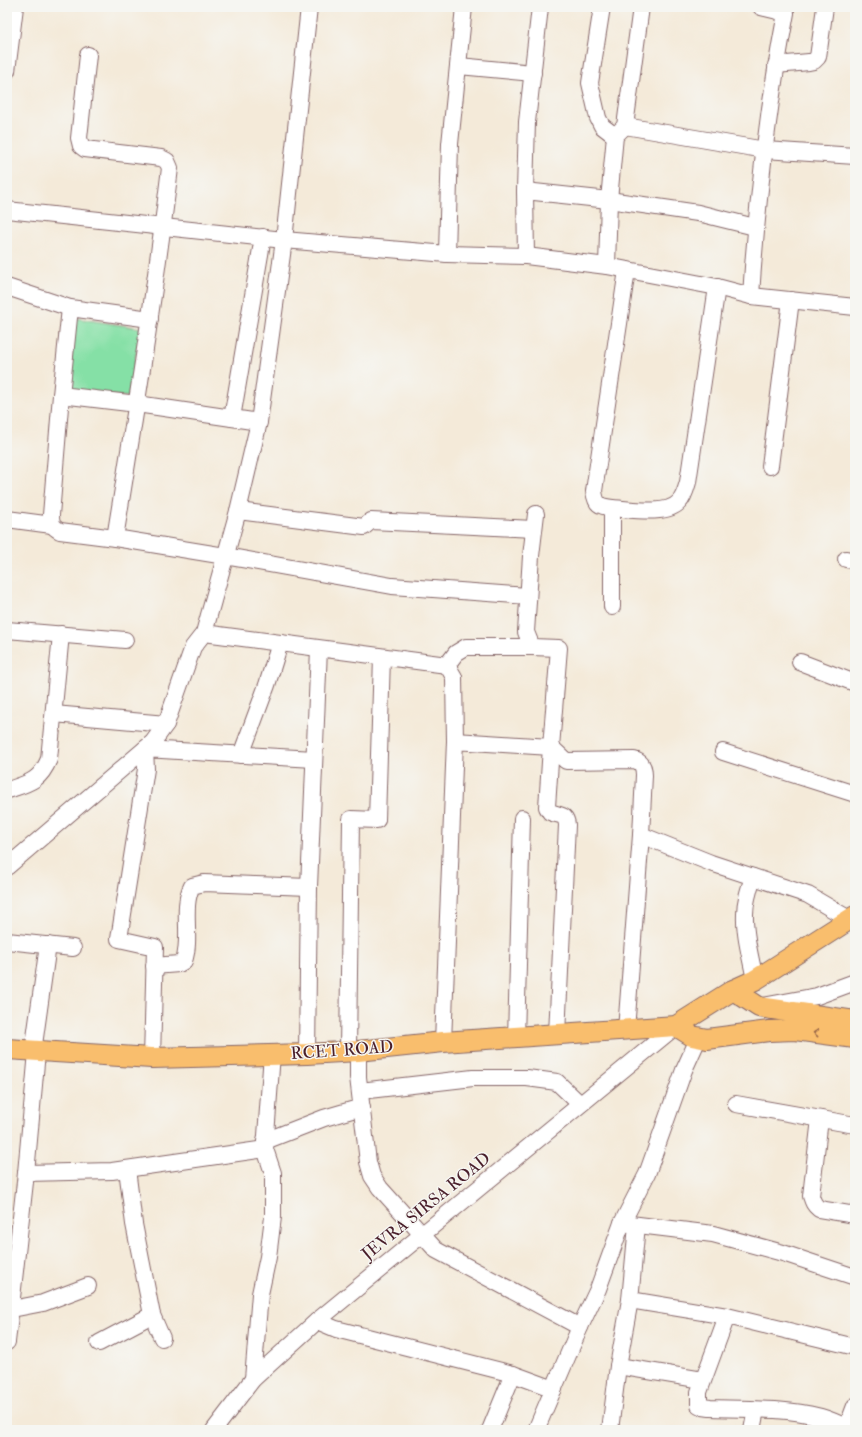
<svg xmlns="http://www.w3.org/2000/svg" width="862" height="1437" font-family="'IM FELL Double Pica',serif">
  <style>
    .green { fill: #85e0a6; stroke: #688068 }
    .lines { fill: none; stroke-linecap: round; stroke-linejoin: round }
    .minor-casing { stroke: #866668; stroke-width: 18 }
    .major-casing { stroke: #866668; stroke-width: 22 }
    .minor { stroke: #fff; stroke-width: 16 }
    .major { stroke: #f9be6d; stroke-width: 20 }
    .oneway { stroke: #996749 }
    .labels { text-anchor: middle; dominant-baseline: central; stroke-width: 3; stroke-linejoin: round; paint-order: stroke }
    .street-label { font-size: 17px; fill: #4a1f2b; stroke: #f6f6f2 }
  </style>
  <rect width="100%" height="100%" fill="#f6f6f2"/>
  <filter id="ink" filterUnits="userSpaceOnUse"><feTurbulence type="fractalNoise" baseFrequency=".025" numOctaves="2"/><feDisplacementMap in="SourceGraphic" scale="8" xChannelSelector="R" yChannelSelector="G"/><feConvolveMatrix kernelMatrix="1 2 1 2 8 2 1 2 1" color-interpolation-filters="sRGB"/></filter>
  <filter id="wash" filterUnits="userSpaceOnUse"><feTurbulence type="fractalNoise" baseFrequency=".012" numOctaves="4" result="noise"/><feDisplacementMap in="SourceGraphic" scale="16" xChannelSelector="R" yChannelSelector="G"/><feGaussianBlur stdDeviation="0.9" result="paint"/><feColorMatrix in="noise" values="0 0 0 0 0 0 0 0 0 0 0 0 0 0 0 0 0 1.4 0 .05"/><feComposite in="paint" operator="in"/></filter>
  <g filter="url(#wash)">
    <rect width="100%" height="100%" fill="#f4ead9"/>
    <path class="green" d="M 75,318 L 141,328 L 128,397 L 68,391 Z"/>
  </g>
  <g filter="url(#ink)">
    <g class="lines">
      <defs>
        <g id="minor">
          <path d="M 602,7 L 590,83 L 598,118 L 602,126 L 615,136"/>
          <path d="M 88,55 L 79,138 L 81,146 L 85,149 L 161,158 L 167,161 L 170,168 C 155,292 135,415 115,538 L 225,556 L 392,586 L 528,596"/>
          <path d="M 776,65 L 809,62 L 814,61 L 818,57 L 825,7"/>
          <path d="M 459,66 L 533,73"/>
          <path d="M 7,71 L 15,7"/>
          <path d="M 625,126 L 765,150 L 855,156"/>
          <path d="M 525,191 L 609,200 L 698,213 L 755,227"/>
          <path d="M 7,210 L 284,240 L 447,254 L 526,256 L 607,266 L 717,287 L 751,296 L 855,307"/>
          <path d="M 447,254 L 450,144 L 464,7"/>
          <path d="M 526,256 L 525,191 L 527,122 L 540,7"/>
          <path d="M 607,266 L 609,200 L 615,136 L 625,126 L 641,7"/>
          <path d="M 7,287 L 70,308"/>
          <path d="M 751,296 C 757,201 768,106 786,13 L 761,7"/>
          <path d="M 150,319 L 70,308 L 61,395 L 137,404 L 259,422"/>
          <path d="M 61,395 L 51,515 C 51,523 52,527 60,531 L 115,538"/>
          <path d="M 232,418 L 263,237"/>
          <path d="M 770,466 L 791,300"/>
          <path d="M 612,508 C 599,506 596,505 594,491 L 627,270"/>
          <path d="M 238,511 L 364,527 L 371,521 L 534,529"/>
          <path d="M 536,514 L 531,556 L 526,632 L 532,647 L 559,648 L 551,747 L 547,807 L 550,812 C 559,816 566,813 567,825 L 557,1034"/>
          <path d="M 7,519 L 52,525"/>
          <path d="M 846,559 L 855,561"/>
          <path d="M 612,607 L 612,508 C 629,509 667,516 679,502 C 684,497 686,489 688,482 L 717,287"/>
          <path d="M 7,630 L 125,640"/>
          <path d="M 204,633 L 447,665 L 456,653 L 466,647 L 532,647"/>
          <path d="M 800,662 L 855,683"/>
          <path d="M 447,665 L 454,677 L 455,741"/>
          <path d="M 54,714 L 166,724"/>
          <path d="M 723,752 L 855,794"/>
          <path d="M 241,755 L 267,685 L 280,643"/>
          <path d="M 8,790 C 29,783 40,781 49,759 L 61,634"/>
          <path d="M 7,867 L 153,742 L 166,724 L 193,647 L 204,633 L 238,511 L 259,422 L 284,240 L 309,7"/>
          <path d="M 753,877 C 749,889 745,901 745,914 C 744,935 751,958 755,980"/>
          <path d="M 7,941 L 73,948"/>
          <path d="M 154,966 L 179,964 L 184,961 C 192,937 181,907 192,886 L 204,883 L 309,887"/>
          <path d="M 768,1005 L 817,996 L 855,982"/>
          <path d="M 626,1030 L 641,835"/>
          <path d="M 516,1038 L 522,818"/>
          <path d="M 443,1042 L 455,741 L 551,747 L 566,761 L 634,760 C 642,762 644,767 644,775 L 641,835 L 711,863 L 808,895 L 849,919"/>
          <path d="M 348,1051 L 351,819 L 377,820 L 382,657"/>
          <path d="M 358,1051 L 358,1077 L 368,1162 L 372,1176 L 380,1188 L 436,1250 L 580,1327"/>
          <path d="M 33,1052 L 48,945"/>
          <path d="M 307,1054 L 309,887 L 319,649"/>
          <path d="M 152,1058 L 155,947 L 119,939 L 146,769 L 145,749 L 314,759"/>
          <path d="M 360,1091 L 473,1078 L 527,1078 L 557,1082 L 580,1104"/>
          <path d="M 736,1104 L 855,1125"/>
          <path d="M 820,1119 L 811,1196 C 813,1202 814,1205 819,1209 L 855,1215"/>
          <path d="M 265,1141 L 324,1118 L 362,1107"/>
          <path d="M 127,1169 L 134,1224 L 152,1315 L 162,1338"/>
          <path d="M 26,1173 L 112,1171 L 265,1149"/>
          <path d="M 622,1223 L 713,1234 L 783,1253 L 855,1277"/>
          <path d="M 630,1300 L 727,1316 L 855,1347"/>
          <path d="M 12,1309 L 43,1303 L 88,1286"/>
          <path d="M 727,1316 L 699,1392 L 699,1405 L 703,1407 L 710,1408 C 747,1409 785,1408 821,1417 C 832,1420 842,1425 852,1430"/>
          <path d="M 317,1321 L 336,1329 L 513,1374 L 554,1389"/>
          <path d="M 7,1342 L 26,1173 L 37,1052"/>
          <path d="M 99,1343 L 152,1315"/>
          <path d="M 618,1366 L 703,1380"/>
          <path d="M 253,1379 L 260,1294 L 268,1257 L 273,1217 L 273,1173 L 265,1149 L 272,1054"/>
          <path d="M 847,1427 L 855,1406"/>
          <path d="M 214,1430 L 253,1379 L 317,1321 L 676,1026"/>
          <path d="M 490,1430 L 513,1374"/>
          <path d="M 536,1430 L 580,1327 L 598,1289 L 622,1223 L 647,1174 L 684,1070 L 699,1037"/>
          <path d="M 610,1430 L 618,1366 L 630,1300 L 637,1225"/>
          <path d="M 752,1430 L 756,1410"/>
        </g>
        <g id="major">
          <path d="M 733,990 L 759,1007 L 855,1021"/>
          <path d="M 676,1026 L 692,1036 L 707,1039 L 769,1031 L 795,1030 L 855,1038"/>
          <path d="M 7,1049 L 152,1058 L 307,1054 L 358,1051 L 443,1042 L 676,1026 L 733,990 L 755,980 L 855,916"/>
        </g>
      </defs>
      <use href="#minor" class="minor-casing"/>
      <use href="#major" class="major-casing"/>
      <use href="#minor" class="minor"/>
      <use href="#major" class="major"/>
    </g>
    <defs><path id="oneway-chevron" d="M-2-3.5L2.5 0L-2 3.5" fill="none" stroke-width="1.6" stroke-linecap="round" stroke-linejoin="round"/></defs>
    <use class="oneway" href="#oneway-chevron" transform="translate(816 1033) rotate(-174)"/>
  </g>
  <g class="labels">
    <g class="street-label">
      <text transform="translate(342 1050) rotate(-4)">RCET ROAD</text>
      <text transform="translate(426 1206) rotate(-39)">JEVRA SIRSA ROAD</text>
    </g>
  </g>
  <rect width="862" height="1437" fill="none" stroke="#f6f6f2" stroke-width="24"/>
</svg>
